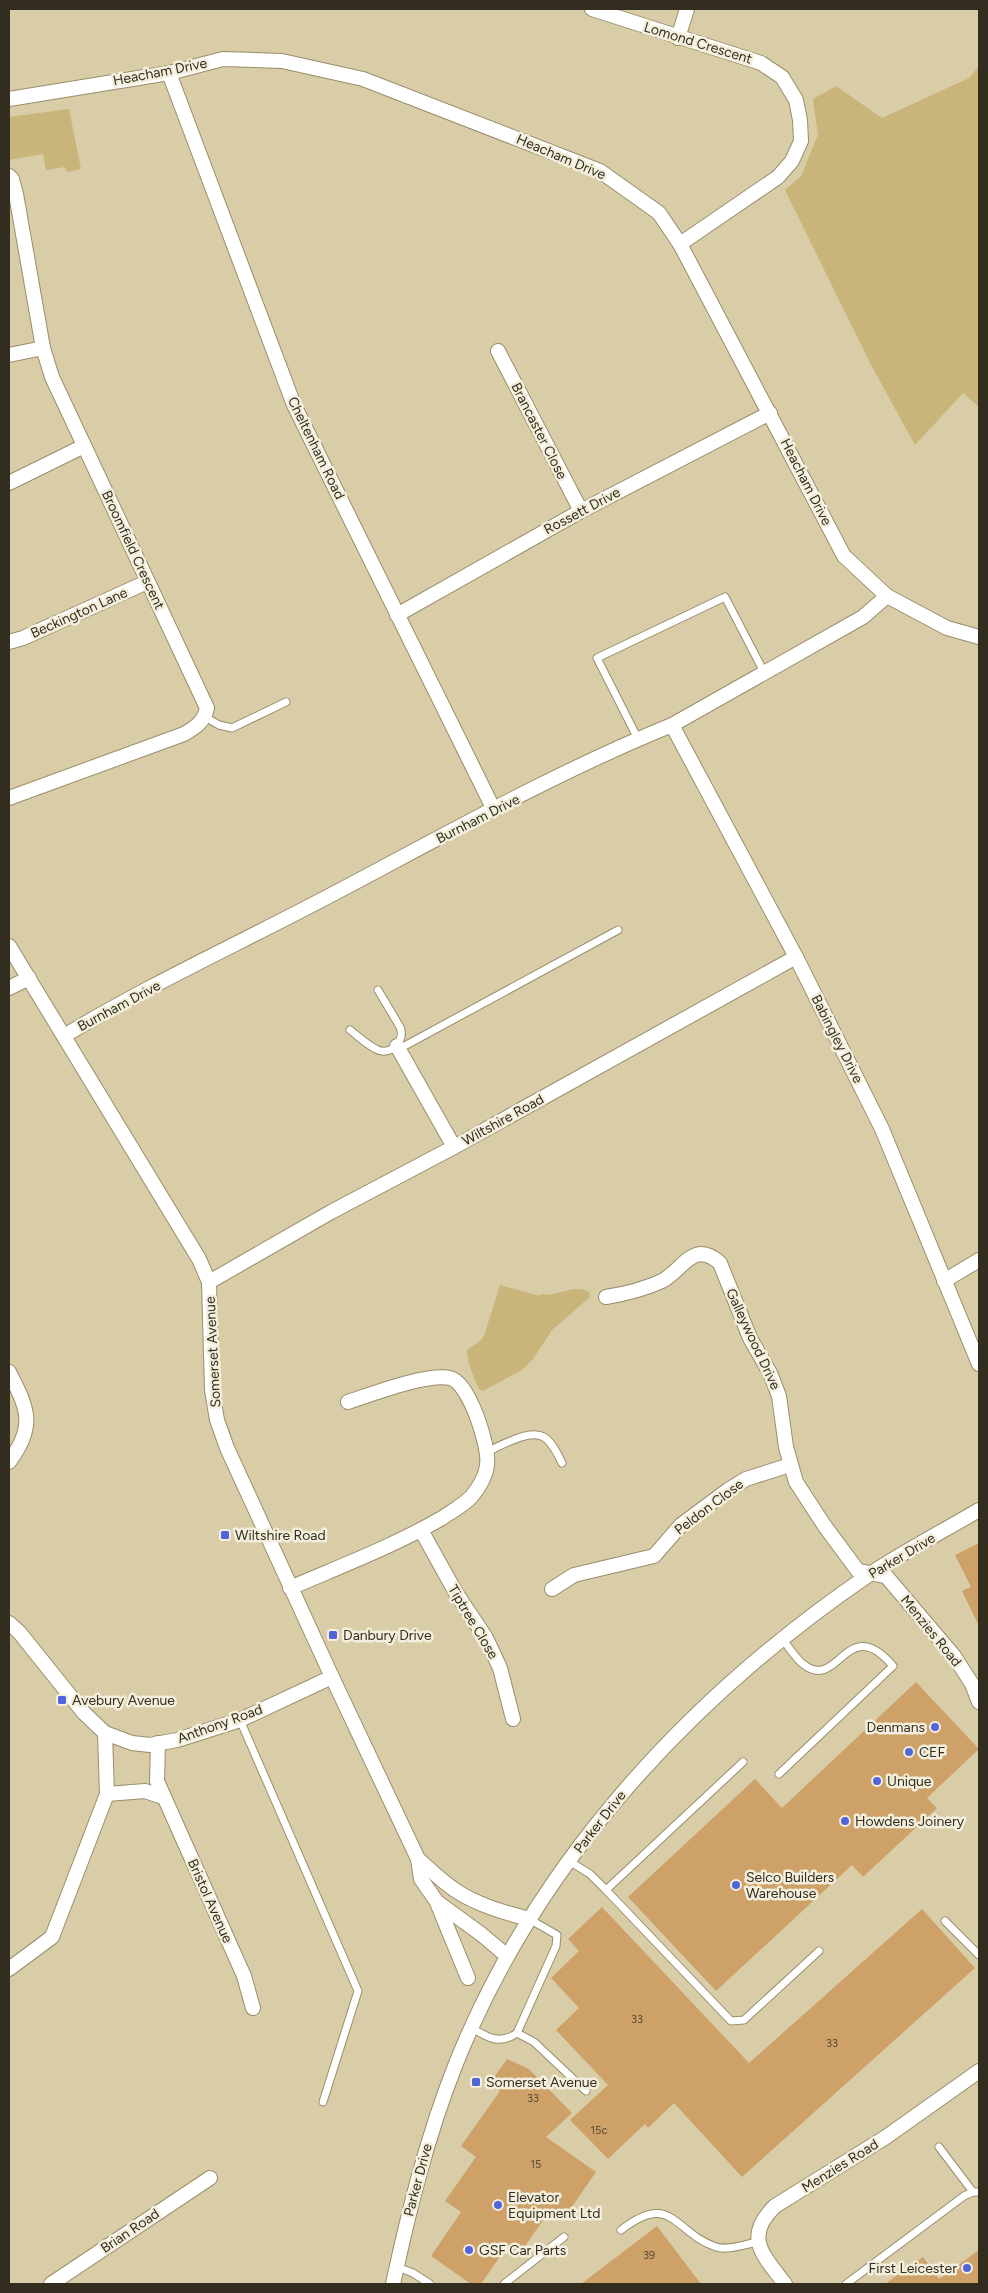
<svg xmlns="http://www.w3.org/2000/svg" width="988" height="2293" font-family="Figtree,sans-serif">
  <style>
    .green { fill: #c9b579 }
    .building { fill: #cea169 }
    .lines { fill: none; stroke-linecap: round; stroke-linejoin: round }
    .service-casing { stroke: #998e6a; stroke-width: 9 }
    .minor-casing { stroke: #998e6a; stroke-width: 16 }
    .service { stroke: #fff; stroke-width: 7 }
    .minor { stroke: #fff; stroke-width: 14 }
    .poi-dot { fill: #5165da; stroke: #f4eedc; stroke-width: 2 }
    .labels { text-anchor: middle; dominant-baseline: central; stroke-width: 5; stroke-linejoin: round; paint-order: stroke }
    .number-label { font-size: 11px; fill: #594a31 }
    .street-label { font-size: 14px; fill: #322d1e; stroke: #f4eedc }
    .poi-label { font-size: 14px; fill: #322d1e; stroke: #f4eedc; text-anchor: start }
  </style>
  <rect width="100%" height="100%" fill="#d9cda8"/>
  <g class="green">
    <path d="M 979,66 L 979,407 L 963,393 L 915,445 L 871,365 L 785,190 L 801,176 L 818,135 L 813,99 L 836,86 L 882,118 L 969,78 Z"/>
    <path d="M 69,109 L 81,169 L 67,172 L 65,167 L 46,170 L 43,154 L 9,160 L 9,117 Z"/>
    <path d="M 500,1285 L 540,1296 L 541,1294 C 558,1298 574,1282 590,1293 L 590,1297 L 552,1330 L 533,1359 L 522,1370 L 483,1391 L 479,1389 L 469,1365 L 467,1350 L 480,1341 L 484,1336 Z"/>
  </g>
  <g class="building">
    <path d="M 979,1543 L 979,1626 L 962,1591 L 971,1587 L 955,1555 Z"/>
    <path d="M 916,1682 L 979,1749 L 927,1798 L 937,1808 L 863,1877 L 852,1865 L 716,1991 L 628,1897 L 755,1779 L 782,1808 Z"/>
    <path d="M 602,1907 L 749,2063 L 922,1909 L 975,1968 L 742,2177 L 674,2103 L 648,2128 L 645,2124 L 608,2159 L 570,2120 L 608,2085 L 556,2030 L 579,2008 L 551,1978 L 579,1951 L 568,1939 Z"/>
    <path d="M 507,2059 L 529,2069 L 572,2113 L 546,2137 L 596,2172 L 564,2218 L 551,2209 L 520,2253 L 508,2245 L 481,2284 L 471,2284 L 431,2256 L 461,2212 L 445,2201 L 476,2157 L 461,2146 L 500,2091 L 489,2084 Z"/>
    <path d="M 657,2226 L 701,2284 L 581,2284 Z"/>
    <path d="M 979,2250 L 979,2284 L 885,2284 L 923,2257 L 939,2279 Z"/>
  </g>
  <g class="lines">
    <defs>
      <g id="service">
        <path d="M 205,717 L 219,725 L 232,728 L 286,702"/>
        <path d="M 638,739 L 597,658 L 725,597 L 765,674"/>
        <path d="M 350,1030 C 358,1036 367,1045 376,1049 C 390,1057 406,1041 400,1027 L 378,990"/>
        <path d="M 399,1049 L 618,930"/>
        <path d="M 488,1452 C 496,1447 505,1443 513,1440 C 542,1428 549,1436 562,1463"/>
        <path d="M 240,1720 L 358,1991 L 323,2102"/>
        <path d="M 779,1774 L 893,1666 C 846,1611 839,1693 803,1664 C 795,1658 789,1647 783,1640"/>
        <path d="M 569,1861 L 590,1874 L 606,1890 L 743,1762"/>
        <path d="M 606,1890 L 731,2021 L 744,2020 L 819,1951"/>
        <path d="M 945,1921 L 979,1955"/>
        <path d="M 472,2028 C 488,2038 500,2045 517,2033 L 556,1946 L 557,1935 L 529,1919"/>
        <path d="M 517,2033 L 534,2042 L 586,2091"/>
        <path d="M 939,2147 L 973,2192"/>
        <path d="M 621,2230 C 672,2190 674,2233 716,2247 C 728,2251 745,2244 758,2242"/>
        <path d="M 397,2267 L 413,2273 L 430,2284"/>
        <path d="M 504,2284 L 564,2237"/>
        <path d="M 846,2284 L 964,2196 L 973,2192 L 979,2192"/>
      </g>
      <g id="minor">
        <path d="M 592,9 L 761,63 L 782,77 L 796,100 L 800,120 L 801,141 L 792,161 L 778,177 L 680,244"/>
        <path d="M 678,38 L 687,9"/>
        <path d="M 169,73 L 294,405 L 494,810"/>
        <path d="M 9,99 L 169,73 L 223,59 L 282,61 L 363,79 L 600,171 L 659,213 L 680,244 L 844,556 L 887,596 L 947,628 L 979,637"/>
        <path d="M 9,176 L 12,179 L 16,194 L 43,348 L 52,377 L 207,708 C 204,722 196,727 184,734 L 9,798"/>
        <path d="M 498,351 L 581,511"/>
        <path d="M 9,355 L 43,348"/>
        <path d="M 9,483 L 84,446"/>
        <path d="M 397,615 L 581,511 L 770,413"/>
        <path d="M 9,642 L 23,638 L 147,582"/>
        <path d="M 672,725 L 796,957 L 882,1129 L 979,1364"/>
        <path d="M 9,946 L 199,1259 L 209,1282 L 212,1390 L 217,1420 L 227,1448 L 332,1677 L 418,1859 L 421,1879 L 437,1902 L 481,1934 L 507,1956"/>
        <path d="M 9,988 L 29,978"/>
        <path d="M 64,1036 C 150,984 242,942 331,895 C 443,836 554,773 672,725 L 863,617 L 887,596"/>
        <path d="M 397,1046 L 454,1147"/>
        <path d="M 944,1281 L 979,1260"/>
        <path d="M 209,1282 L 331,1212 L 454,1147 L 796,957"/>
        <path d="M 606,1297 C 624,1294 645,1289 662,1281 C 683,1270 693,1239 720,1263 L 750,1338 L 770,1373 L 779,1396 L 786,1447 L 796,1482 L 824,1525 L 858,1571 L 886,1576 L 954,1656 L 972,1684 L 979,1702"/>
        <path d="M 9,1372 C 28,1409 36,1426 9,1462"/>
        <path d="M 421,1530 L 456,1593 L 486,1638 L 500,1668 L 513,1719"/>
        <path d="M 290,1588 C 341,1566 394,1546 442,1518 C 452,1511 464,1505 472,1496 C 479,1488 486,1475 487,1465 C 490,1447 469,1382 450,1378 C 427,1373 372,1394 348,1402"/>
        <path d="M 552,1589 L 574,1575 L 654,1556 L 681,1525 L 728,1490 L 746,1479 L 790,1465"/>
        <path d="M 9,1623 L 19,1632 L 84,1713 L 105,1733 L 132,1743 L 150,1745 L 177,1740 L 240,1720 L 332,1677"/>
        <path d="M 158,1743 L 157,1781 L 244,1976 L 253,2008"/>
        <path d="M 107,1794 L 145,1791 L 163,1797"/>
        <path d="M 418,1859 C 431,1870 441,1881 455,1890 C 477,1905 503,1912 529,1919"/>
        <path d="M 438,1905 L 468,1978"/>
        <path d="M 9,1969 L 52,1937 L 107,1794 L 105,1733"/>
        <path d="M 51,2284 L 210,2178"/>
        <path d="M 393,2284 C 409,2210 427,2137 455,2066 C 536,1862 691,1696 870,1574 C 905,1551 943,1531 979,1510"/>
        <path d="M 785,2284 C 763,2255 743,2237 775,2206 L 886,2137 L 979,2071"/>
      </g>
    </defs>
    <use href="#service" class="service-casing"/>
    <use href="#minor" class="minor-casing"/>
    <use href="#service" class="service"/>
    <use href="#minor" class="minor"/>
  </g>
  <g class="poi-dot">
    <rect x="220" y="1530" width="10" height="10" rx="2.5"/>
    <rect x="328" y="1630" width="10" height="10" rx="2.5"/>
    <rect x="57" y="1695" width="10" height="10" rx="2.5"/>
    <circle cx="935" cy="1727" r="5"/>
    <circle cx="909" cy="1752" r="5"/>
    <circle cx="877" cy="1781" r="5"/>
    <circle cx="845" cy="1821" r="5"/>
    <circle cx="736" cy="1885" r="5"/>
    <rect x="471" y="2077" width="10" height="10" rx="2.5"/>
    <circle cx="498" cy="2205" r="5"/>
    <circle cx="469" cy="2250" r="5"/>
    <circle cx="967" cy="2268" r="5"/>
  </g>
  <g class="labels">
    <g class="number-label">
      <text x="637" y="2019">33</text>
      <text x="832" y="2043">33</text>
      <text x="533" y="2098">33</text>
      <text x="599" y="2130">15c</text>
      <text x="536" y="2164">15</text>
      <text x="649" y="2255">39</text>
    </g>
    <g class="street-label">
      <text transform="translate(698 43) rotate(17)">Lomond Crescent</text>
      <text transform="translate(160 72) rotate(-11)">Heacham Drive</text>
      <text transform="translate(561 157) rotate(23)">Heacham Drive</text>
      <text transform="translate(539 431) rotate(63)">Brancaster Close</text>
      <text transform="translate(316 448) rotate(64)">Cheltenham Road</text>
      <text transform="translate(806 482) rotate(63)">Heacham Drive</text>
      <text transform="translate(582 511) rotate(-28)">Rossett Drive</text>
      <text transform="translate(133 550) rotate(65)">Broomfield Crescent</text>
      <text transform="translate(79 613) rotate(-24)">Beckington Lane</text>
      <text transform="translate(478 819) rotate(-27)">Burnham Drive</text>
      <text transform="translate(119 1006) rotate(-28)">Burnham Drive</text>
      <text transform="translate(837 1039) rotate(63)">Babingley Drive</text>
      <text transform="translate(503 1120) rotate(-29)">Wiltshire Road</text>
      <text transform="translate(753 1339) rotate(65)">Galleywood Drive</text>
      <text transform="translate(213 1352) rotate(-93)">Somerset Avenue</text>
      <text transform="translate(709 1507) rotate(-37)">Peldon Close</text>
      <text transform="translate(902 1556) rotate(-31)">Parker Drive</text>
      <text transform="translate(473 1622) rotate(59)">Tiptree Close</text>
      <text transform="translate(931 1631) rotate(51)">Menzies Road</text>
      <text transform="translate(220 1724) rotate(-20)">Anthony Road</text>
      <text transform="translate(600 1822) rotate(-52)">Parker Drive</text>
      <text transform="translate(210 1901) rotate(66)">Bristol Avenue</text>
      <text transform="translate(840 2166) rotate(-32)">Menzies Road</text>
      <text transform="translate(418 2180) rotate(-75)">Parker Drive</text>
      <text transform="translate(130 2231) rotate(-34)">Brian Road</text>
    </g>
    <g class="poi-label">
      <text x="235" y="1535">Wiltshire Road</text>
      <text x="343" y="1635">Danbury Drive</text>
      <text x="72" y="1700">Avebury Avenue</text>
      <text x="925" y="1727" text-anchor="end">Denmans</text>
      <text x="919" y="1752">CEF</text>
      <text x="887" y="1781">Unique</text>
      <text x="855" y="1821">Howdens Joinery</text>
      <text x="746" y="1877">Selco Builders<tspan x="746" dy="16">Warehouse</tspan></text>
      <text x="486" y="2082">Somerset Avenue</text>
      <text x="508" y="2197">Elevator<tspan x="508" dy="16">Equipment Ltd</tspan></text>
      <text x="479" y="2250">GSF Car Parts</text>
      <text x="957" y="2268" text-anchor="end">First Leicester</text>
    </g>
  </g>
  <rect width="988" height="2293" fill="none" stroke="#322d1e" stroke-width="20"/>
</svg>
